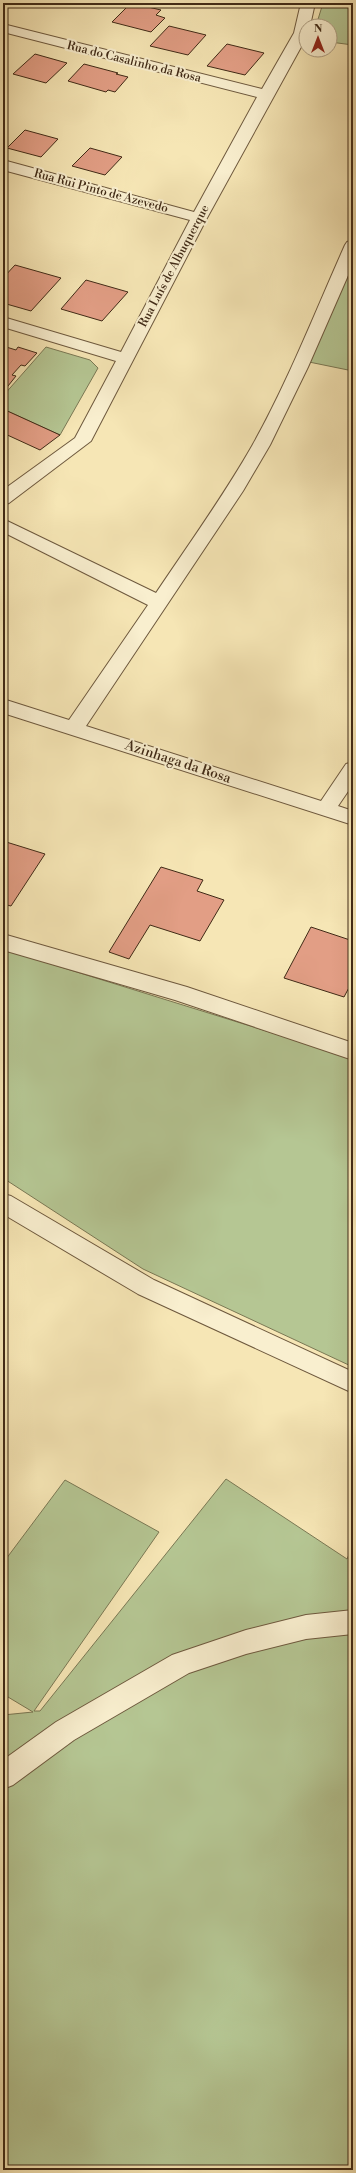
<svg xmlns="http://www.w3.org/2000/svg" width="356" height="2173" font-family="'Libre Bodoni',serif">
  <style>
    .green { fill: #b5c693; stroke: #7a7854 }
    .building { fill: #e29e85; stroke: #402a16 }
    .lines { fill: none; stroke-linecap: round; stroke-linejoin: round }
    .minor-casing { stroke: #6e593e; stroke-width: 2 }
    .minor { fill: #f9efcf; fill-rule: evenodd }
    .labels { text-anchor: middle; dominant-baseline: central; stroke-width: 4; stroke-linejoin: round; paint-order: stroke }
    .far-street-label { font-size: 12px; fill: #402a16; stroke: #f9efcf }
    .street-label { font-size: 14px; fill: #402a16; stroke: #f9efcf }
  </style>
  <rect width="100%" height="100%" fill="#f6e6b5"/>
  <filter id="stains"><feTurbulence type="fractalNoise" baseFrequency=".005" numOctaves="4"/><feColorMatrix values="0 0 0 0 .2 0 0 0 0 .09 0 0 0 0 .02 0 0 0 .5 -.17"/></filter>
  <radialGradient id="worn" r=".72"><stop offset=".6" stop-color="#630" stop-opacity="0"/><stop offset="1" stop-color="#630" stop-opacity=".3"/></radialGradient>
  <g class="green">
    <path d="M 323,3 L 353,3 L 353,45 L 330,42 L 330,26 L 316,26 Z"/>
    <path d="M 353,263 L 353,371 L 309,362 Z"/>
    <path d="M 46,347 L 90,360 L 98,368 L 60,435 L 3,409 L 3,396 Z"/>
    <path d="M 3,949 L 353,1058 L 353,1367 L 143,1269 L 3,1178 Z"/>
    <path d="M 226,1479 L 347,1559 L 353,1546 L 353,2170 L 3,2170 L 3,1715 L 33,1712 L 3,1694 L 3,1563 L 65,1480 L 159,1532 L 34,1711 L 40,1711 Z"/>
  </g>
  <g class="building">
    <path d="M 131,3 L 161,10 L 156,15 L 165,18 L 151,32 L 112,22 Z"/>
    <path d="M 169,26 L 206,35 L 188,55 L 150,46 Z"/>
    <path d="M 227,44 L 264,53 L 245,75 L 207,66 Z"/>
    <path d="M 35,54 L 67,63 L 46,83 L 13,74 Z"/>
    <path d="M 84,64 L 118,73 L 116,74 L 128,77 L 115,92 L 108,90 L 106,92 L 68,81 Z"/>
    <path d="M 25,130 L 58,139 L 41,157 L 7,148 Z"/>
    <path d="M 90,148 L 122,157 L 105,175 L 72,166 Z"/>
    <path d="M 15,265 L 61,278 L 31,311 L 3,303 L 3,278 Z"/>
    <path d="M 86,280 L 128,292 L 102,321 L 61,309 Z"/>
    <path d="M 3,346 L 16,350 L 18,347 L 37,353 L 25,366 L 21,365 L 12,375 L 16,376 L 4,391 Z"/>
    <path d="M 3,409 L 60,435 L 40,450 L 3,433 Z"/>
    <path d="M 3,841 L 45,854 L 11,906 L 3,904 Z"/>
    <path d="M 161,867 L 203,880 L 197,891 L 224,900 L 200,941 L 150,925 L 129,959 L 109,952 Z"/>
    <path d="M 311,927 L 353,941 L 353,980 L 344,997 L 284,978 Z"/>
  </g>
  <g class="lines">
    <defs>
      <g id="minor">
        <path d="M 301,3 L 315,3 L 310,26 L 306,26 L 306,38 L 207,218 L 91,441 L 9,503 L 3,505 L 3,490 L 75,438 L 116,361 L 3,327 L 3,317 L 121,352 L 190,220 L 3,170 L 3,160 L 194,212 L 257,97 L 3,32 L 3,24 L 262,89 L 294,33 Z"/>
        <path d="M 353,240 L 353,264 L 308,367 L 270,445 L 243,491 L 86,726 L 321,801 L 346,764 L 353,762 L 353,784 L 338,806 L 353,811 L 353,825 L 3,713 L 3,699 L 69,720 L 148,605 L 3,532 L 3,519 L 156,593 C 188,545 223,497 252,446 C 288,382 315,312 345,245 L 347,242 Z"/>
        <path d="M 3,934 L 187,987 L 353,1043 L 353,1060 L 175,1000 L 3,950 Z"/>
        <path d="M 3,1194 L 11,1196 L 154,1280 L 353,1372 L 353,1393 L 138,1294 L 3,1214 Z"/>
        <path d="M 353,1610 L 353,1634 L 306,1639 L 246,1654 L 189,1673 L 74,1740 L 13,1785 L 3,1789 L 3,1760 L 56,1722 L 172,1655 L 246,1630 L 306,1615 Z"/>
      </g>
    </defs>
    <use href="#minor" class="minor-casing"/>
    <use href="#minor" class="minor"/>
  </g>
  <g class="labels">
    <g class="far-street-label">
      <text transform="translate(134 62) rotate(14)">Rua do Casalinho da Rosa</text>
      <text transform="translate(101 191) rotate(15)">Rua Rui Pinto de Azevedo</text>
      <text transform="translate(174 266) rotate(-62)">Rua Luís de Albuquerque</text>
    </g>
    <g class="street-label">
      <text transform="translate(178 762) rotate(18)">Azinhaga da Rosa</text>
    </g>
  </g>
  <rect width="356" height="2173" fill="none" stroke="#f6e6b5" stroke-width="16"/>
  <rect x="4" y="4" width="348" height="2165" fill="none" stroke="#402a16" stroke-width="2"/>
  <rect x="8" y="8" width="340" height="2157" fill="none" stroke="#402a16"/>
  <g transform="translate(318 38)"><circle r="19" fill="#f9efcf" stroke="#afa085"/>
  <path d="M0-3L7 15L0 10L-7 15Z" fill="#8f2418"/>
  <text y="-6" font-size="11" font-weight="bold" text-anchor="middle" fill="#402a16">N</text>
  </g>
  <rect width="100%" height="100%" filter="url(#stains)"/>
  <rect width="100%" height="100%" fill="url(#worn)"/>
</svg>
